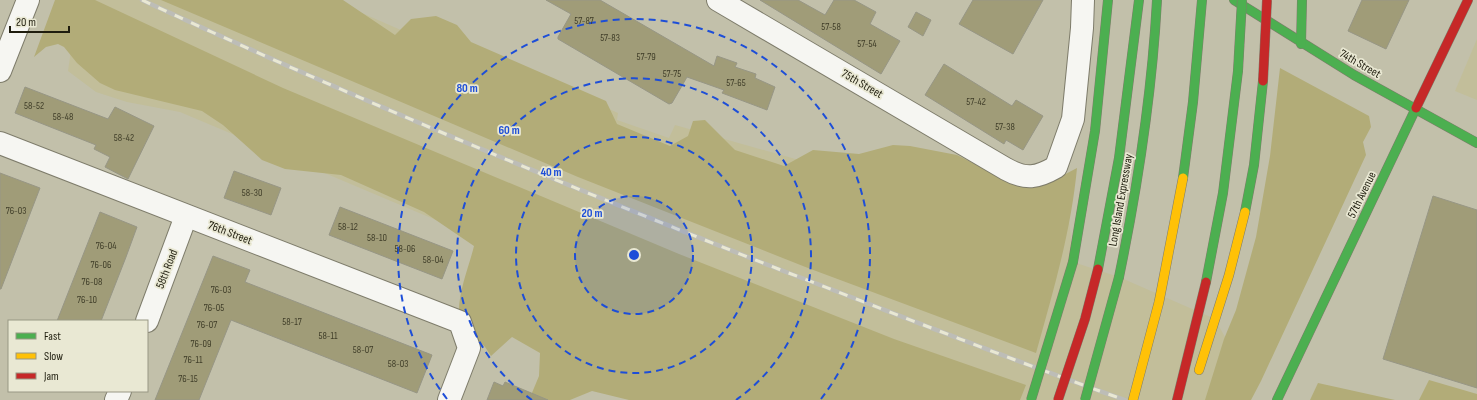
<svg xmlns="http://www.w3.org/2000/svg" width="1477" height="400" font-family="'Sofia Sans Condensed',sans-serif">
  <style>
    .built { fill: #c2be9a }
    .green { fill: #b2ac78 }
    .building { fill: #a09c78; stroke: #979685 }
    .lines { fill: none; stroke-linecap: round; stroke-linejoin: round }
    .street-casing { stroke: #7e7c6b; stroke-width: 24 }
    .fast-casing { stroke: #7e7c6b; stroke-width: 10 }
    .slow-casing { stroke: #7e7c6b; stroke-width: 10 }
    .jam-casing { stroke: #7e7c6b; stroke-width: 10 }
    .street { stroke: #f6f6f2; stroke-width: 22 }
    .fast { stroke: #4caf50; stroke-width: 9 }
    .slow { stroke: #ffc107; stroke-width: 9 }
    .jam { stroke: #c62828; stroke-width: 9 }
    .rail-casing { stroke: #bdbdb7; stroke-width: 4.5 }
    .rail { stroke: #e9e8d3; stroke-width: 3; stroke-dasharray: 9; stroke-linecap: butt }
    .fast-bridge-casing { stroke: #7e7c6b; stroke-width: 10; stroke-linecap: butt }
    .jam-bridge-casing { stroke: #7e7c6b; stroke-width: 10; stroke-linecap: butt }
    .fast-bridge { stroke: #4caf50; stroke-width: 9 }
    .jam-bridge { stroke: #c62828; stroke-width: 9 }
    .ring { fill: none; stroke: #1d4ed8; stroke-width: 2; stroke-dasharray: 7 5 }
    .labels { text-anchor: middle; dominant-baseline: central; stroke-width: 3.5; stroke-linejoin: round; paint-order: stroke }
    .number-label { font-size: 10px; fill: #3f3d28 }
    .street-label { font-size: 12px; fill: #1f1d0e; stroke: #e9e8d3 }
    .centre { fill: #1d4ed8; stroke: #e9e8d3; stroke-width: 2 }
    .ring-label { font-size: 12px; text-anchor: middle; font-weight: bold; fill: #1d4ed8; stroke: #e9e8d3; stroke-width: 3.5; stroke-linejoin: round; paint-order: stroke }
  </style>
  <rect width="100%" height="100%" fill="#c2c0aa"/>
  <g class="built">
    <path d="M 55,0 L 332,0 L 472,61 L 483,51 L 618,113 L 617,120 L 669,138 L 675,125 L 887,185 L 1068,207 L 1073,262 L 1119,277 L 1215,319 L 1252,386 L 1247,400 L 780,400 L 481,239 L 180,112 L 127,102 L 96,92 L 68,71 L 72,44 Z"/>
    <path d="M 1477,39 L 1477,100 L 1455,91 Z"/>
  </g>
  <g class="green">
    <path d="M 55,0 L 95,0 L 283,88 L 679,254 L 894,339 L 1026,385 L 1020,400 L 629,400 L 592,391 L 570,400 L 529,400 L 539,376 L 540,353 L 512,337 L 491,356 C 488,352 486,347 482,344 C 477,340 468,336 464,331 C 450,310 469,268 474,246 L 424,212 L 341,175 L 285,169 L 262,160 L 223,125 L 202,111 L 115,90 L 100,83 L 77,63 L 64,47 L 58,44 L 46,47 L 34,57 Z"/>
    <path d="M 161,0 L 343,0 L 395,35 L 411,19 L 436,16 L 457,25 L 471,42 L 606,101 L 617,124 L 670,146 L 688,136 L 693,121 L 705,120 L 735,150 L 784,166 L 813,150 L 859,154 L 893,145 L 910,146 L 957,155 L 1007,180 L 1054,180 L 1077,168 C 1071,232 1053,292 1036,353 L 808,268 L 578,177 Z"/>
    <path d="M 1280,68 L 1369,116 L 1371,127 L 1363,142 L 1366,155 L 1261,381 L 1251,400 L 1205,400 L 1224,339 L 1236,310 L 1256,237 L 1270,156 Z"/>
    <path d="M 1429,380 L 1477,394 L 1477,400 L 1419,400 Z"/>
    <path d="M 1318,383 L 1395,400 L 1310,400 Z"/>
  </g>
  <g class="building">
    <path d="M 546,0 L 600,0 L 714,66 L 717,56 L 737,63 L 735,67 L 756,74 L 755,78 L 775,87 L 767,110 L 722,93 L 724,90 L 687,77 L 672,103 L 669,104 L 558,39 L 558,37 L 571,14 Z"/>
    <path d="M 760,0 L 798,0 L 825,15 L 834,0 L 854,0 L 876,12 L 870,24 L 900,41 L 881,74 Z"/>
    <path d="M 973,0 L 1043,0 L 1013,54 L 959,24 Z"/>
    <path d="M 1362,0 L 1409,0 L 1386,49 L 1348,31 Z"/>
    <path d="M 916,12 L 931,20 L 923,36 L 908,27 Z"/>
    <path d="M 944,64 L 1012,106 L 1016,100 L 1043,116 L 1023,150 L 1006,140 L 1004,144 L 925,95 Z"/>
    <path d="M 25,87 L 108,119 L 115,107 L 154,126 L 128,179 L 105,167 L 110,157 L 94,149 L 96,145 L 15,113 Z"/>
    <path d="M 234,171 L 281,188 L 271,215 L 224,198 Z"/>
    <path d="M 0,173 L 40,188 L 1,289 L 0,289 Z"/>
    <path d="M 1433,196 L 1477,210 L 1477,388 L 1383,359 Z"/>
    <path d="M 340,207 L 453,251 L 442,279 L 329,235 Z"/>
    <path d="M 100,212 L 137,227 L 126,257 L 101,321 L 57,321 Z"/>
    <path d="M 213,256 L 250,270 L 245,282 L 432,355 L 417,393 L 231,320 L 199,400 L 155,400 Z"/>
    <path d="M 494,382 L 503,386 L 505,382 L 548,400 L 487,400 Z"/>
  </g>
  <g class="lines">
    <defs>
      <g id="street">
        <path d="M 718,0 L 1006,169 C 1026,180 1037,178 1056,167 L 1073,119 L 1082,28 L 1083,0"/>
        <path d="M 0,71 L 28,0"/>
        <path d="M 0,143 L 460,322 L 469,348 L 449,400"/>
        <path d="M 147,321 L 186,216"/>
        <path d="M 116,400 L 120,391"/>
      </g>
      <g id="fast">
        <path d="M 1234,0 L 1354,75 L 1477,143"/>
        <path d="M 1301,44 L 1302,0"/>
        <path d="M 1183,178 L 1193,102 L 1202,0"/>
        <path d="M 1245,212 L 1254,165 L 1263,81"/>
        <path d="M 1073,262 L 1095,131 L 1108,0"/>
        <path d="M 1098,269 L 1119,158 L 1139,0"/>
        <path d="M 1119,277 C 1138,185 1152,94 1157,0"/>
        <path d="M 1206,282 L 1223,193 L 1238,71"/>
        <path d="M 1277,400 L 1416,108"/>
      </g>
      <g id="slow">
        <path d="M 1199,370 L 1229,275 L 1245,212"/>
        <path d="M 1133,400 L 1159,302 L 1183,178"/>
      </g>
      <g id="jam">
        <path d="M 1416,108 L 1468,0"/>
        <path d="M 1177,400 L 1206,282"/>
      </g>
    </defs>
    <use href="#street" class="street-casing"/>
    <use href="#fast" class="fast-casing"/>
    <use href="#slow" class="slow-casing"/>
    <use href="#jam" class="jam-casing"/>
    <use href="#street" class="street"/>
    <use href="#fast" class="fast"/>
    <use href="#slow" class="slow"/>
    <use href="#jam" class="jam"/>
    <defs>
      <path id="rail" d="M 142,0 C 353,98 569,187 786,272 C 899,315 1011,360 1125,400"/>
    </defs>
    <use href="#rail" class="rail-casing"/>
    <use href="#rail" class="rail"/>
    <defs>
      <g id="fast-bridge">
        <path d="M 1238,71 L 1242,0"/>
        <path d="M 1031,400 L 1073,262"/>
        <path d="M 1085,400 L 1119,277"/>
      </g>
      <g id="jam-bridge">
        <path d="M 1263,81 L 1267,0"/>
        <path d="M 1058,400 L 1085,319 L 1098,269"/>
      </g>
    </defs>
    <use href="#fast-bridge" class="fast-bridge-casing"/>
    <use href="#jam-bridge" class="jam-bridge-casing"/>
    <use href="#fast-bridge" class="fast-bridge"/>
    <use href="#jam-bridge" class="jam-bridge"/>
  </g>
  <circle cx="634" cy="255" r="59" fill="#1d4ed8" fill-opacity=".12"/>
  <g class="ring">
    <circle cx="634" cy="255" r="59"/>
    <circle cx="634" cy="255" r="118"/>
    <path d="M532 400A177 177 0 1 1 736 400"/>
    <path d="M447 399A236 236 0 1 1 821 399"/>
  </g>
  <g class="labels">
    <g class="number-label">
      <text x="584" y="21">57-87</text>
      <text x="831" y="27">57-58</text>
      <text x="610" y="38">57-83</text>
      <text x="867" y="44">57-54</text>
      <text x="646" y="57">57-79</text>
      <text x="672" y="74">57-75</text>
      <text x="736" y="83">57-65</text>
      <text x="976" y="102">57-42</text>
      <text x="34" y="106">58-52</text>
      <text x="63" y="117">58-48</text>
      <text x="1005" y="127">57-38</text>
      <text x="124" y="138">58-42</text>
      <text x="252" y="193">58-30</text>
      <text x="16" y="211">76-03</text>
      <text x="348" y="227">58-12</text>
      <text x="377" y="238">58-10</text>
      <text x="106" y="246">76-04</text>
      <text x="405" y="249">58-06</text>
      <text x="433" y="260">58-04</text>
      <text x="101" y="265">76-06</text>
      <text x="92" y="282">76-08</text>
      <text x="221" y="290">76-03</text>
      <text x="87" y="300">76-10</text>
      <text x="214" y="308">76-05</text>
      <text x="292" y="322">58-17</text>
      <text x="207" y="325">76-07</text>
      <text x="328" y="336">58-11</text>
      <text x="201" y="344">76-09</text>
      <text x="363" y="350">58-07</text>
      <text x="193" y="360">76-11</text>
      <text x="398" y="364">58-03</text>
      <text x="188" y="379">76-15</text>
    </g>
    <g class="street-label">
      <text transform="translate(1360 64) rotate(30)">74th Street</text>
      <text transform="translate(862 84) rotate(30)">75th Street</text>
      <text transform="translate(1362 195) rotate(-64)">57th Avenue</text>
      <text transform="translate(1121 200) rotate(-80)">Long Island Expressway</text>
      <text transform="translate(230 233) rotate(21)">76th Street</text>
      <text transform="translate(167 269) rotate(-69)">58th Road</text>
    </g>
  </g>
  <circle cx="634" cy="255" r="6" class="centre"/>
  <g class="ring-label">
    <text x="467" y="92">80 m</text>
    <text x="509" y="134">60 m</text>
    <text x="551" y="176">40 m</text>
    <text x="592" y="217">20 m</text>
  </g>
  <rect x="8" y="320" width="140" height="72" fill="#e9e8d3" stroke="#989784"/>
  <rect x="16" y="333" width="20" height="6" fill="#4caf50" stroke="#989784"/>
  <text x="44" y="340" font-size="12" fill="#1f1d0e">Fast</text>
  <rect x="16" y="353" width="20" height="6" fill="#ffc107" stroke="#989784"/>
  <text x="44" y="360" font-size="12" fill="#1f1d0e">Slow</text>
  <rect x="16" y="373" width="20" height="6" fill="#c62828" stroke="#989784"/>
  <text x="44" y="380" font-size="12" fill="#1f1d0e">Jam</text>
  <path d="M10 26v6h59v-6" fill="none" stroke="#1f1d0e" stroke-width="2"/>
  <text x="16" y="26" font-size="12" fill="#1f1d0e" stroke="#e9e8d3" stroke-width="3" paint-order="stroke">20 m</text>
</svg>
